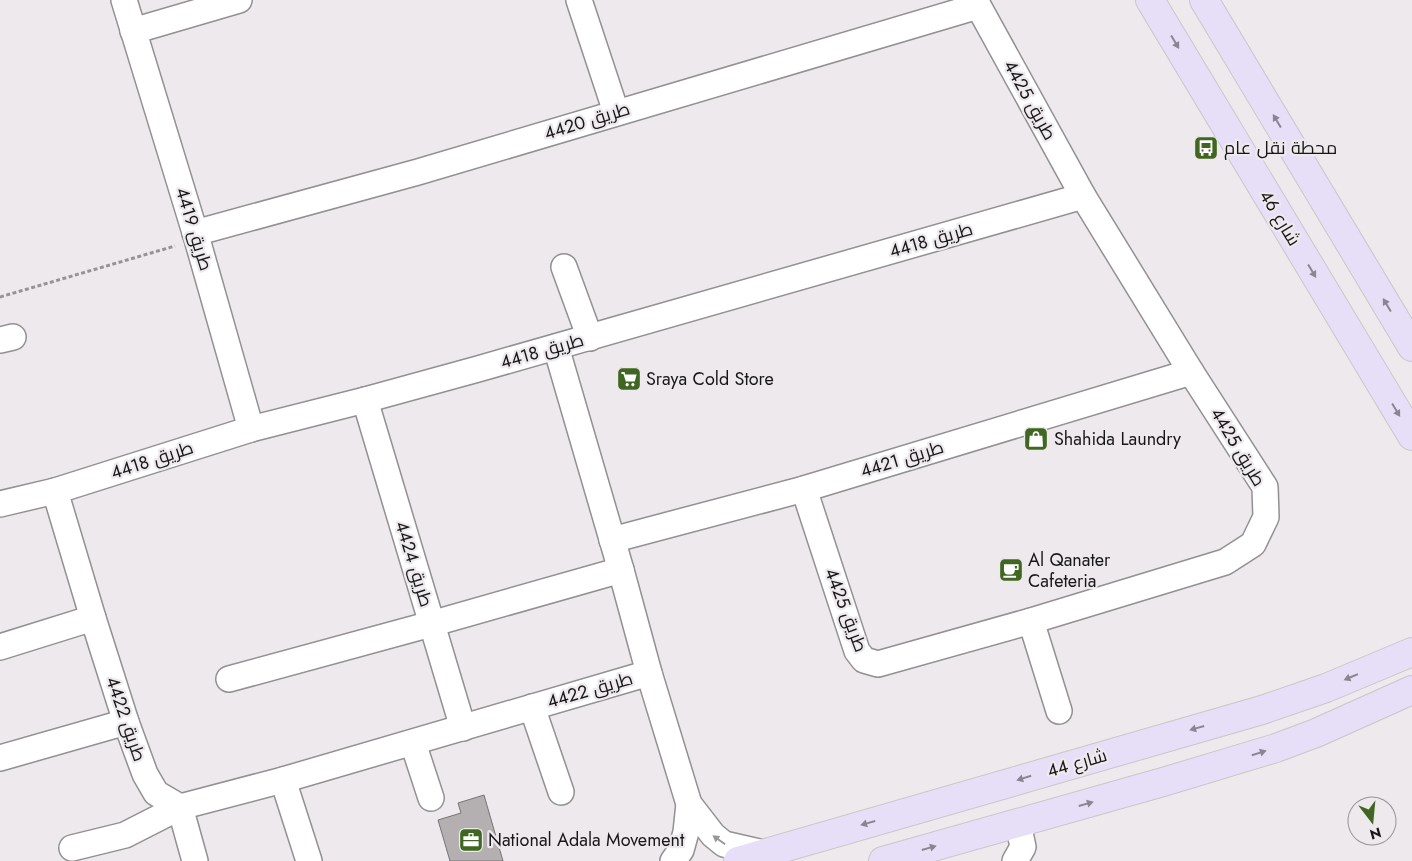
<svg xmlns="http://www.w3.org/2000/svg" width="1412" height="861" font-family="Jost,Cairo,sans-serif">
  <style>
    .building { fill: #b4afb0; stroke: #777374 }
    .lines { fill: none; stroke-linecap: round; stroke-linejoin: round }
    .minor-casing { stroke: #939092; stroke-width: 28 }
    .major-casing { stroke: #c8c7c8; stroke-width: 30 }
    .path { stroke: #969396; stroke-width: 3; stroke-dasharray: 4 2.5; stroke-linecap: butt }
    .minor { stroke: #fff; stroke-width: 25 }
    .major { stroke: #e7def8; stroke-width: 28 }
    .oneway { fill: #8a8493 }
    .oneway2 { fill: #979797 }
    .labels { text-anchor: middle; dominant-baseline: central; stroke-width: 4.5; stroke-linejoin: round; paint-order: stroke }
    .street-label { font-size: 18px; fill: #181718; stroke: #ede9ec }
    .poi-label { font-size: 18px; fill: #181718; stroke: #ede9ec; text-anchor: start }
  </style>
  <rect width="100%" height="100%" fill="#ede9ec"/>
  <path class="building" d="M 484,795 L 503,861 L 450,861 L 438,820 L 461,813 L 458,803 Z"/>
  <g class="lines">
    <defs>
      <g id="minor">
        <path d="M 124,0 L 197,239 L 251,429"/>
        <path d="M 579,0 L 616,112"/>
        <path d="M 133,31 L 239,0"/>
        <path d="M 195,233 L 418,172 L 978,6"/>
        <path d="M 564,267 L 590,338"/>
        <path d="M 0,340 L 13,337"/>
        <path d="M 556,347 L 621,570 L 649,673 L 689,804 L 713,835 L 724,844 L 764,853"/>
        <path d="M 365,400 L 463,728"/>
        <path d="M 804,489 L 857,651 L 864,660 L 878,664 L 1031,621 L 1225,562 L 1253,544 L 1266,517 L 1265,487 L 1191,372 L 1083,196 L 975,0"/>
        <path d="M 55,491 L 93,618 L 126,722 L 145,774 L 156,793 L 180,807 L 283,780 L 649,673"/>
        <path d="M 0,504 L 55,491 L 251,429 L 365,400 L 478,369 L 1083,196"/>
        <path d="M 612,540 L 804,489 L 1191,372"/>
        <path d="M 1031,621 L 1059,711"/>
        <path d="M 0,647 L 93,618"/>
        <path d="M 229,679 L 431,624 L 621,570"/>
        <path d="M 532,707 L 561,792"/>
        <path d="M 413,743 L 431,798"/>
        <path d="M 0,758 L 126,722"/>
        <path d="M 283,780 L 309,861"/>
        <path d="M 72,848 L 125,835 L 180,807 L 195,861"/>
        <path d="M 673,861 L 681,850 L 686,832 L 689,804"/>
        <path d="M 1015,861 L 1023,847 L 1018,823"/>
      </g>
      <g id="major">
        <path d="M 1150,0 L 1412,436"/>
        <path d="M 1204,0 L 1412,347"/>
        <path d="M 738,861 L 1262,710 L 1326,688 L 1412,652"/>
        <path d="M 883,861 L 1163,782 L 1276,748 L 1316,733 L 1412,690"/>
      </g>
    </defs>
    <use href="#minor" class="minor-casing"/>
    <use href="#major" class="major-casing"/>
    <path class="path" d="M 0,297 L 175,246"/>
    <use href="#minor" class="minor"/>
    <use href="#major" class="major"/>
  </g>
  <defs><path id="oneway-solid" d="M-6-.8H1V-3.2L6.5 0L1 3.2V.8H-6Z" transform="scale(1.25)"/></defs>
  <g class="oneway">
    <use href="#oneway-solid" transform="translate(1175 42) rotate(59)"/>
    <use href="#oneway-solid" transform="translate(1277 121) rotate(-121)"/>
    <use href="#oneway-solid" transform="translate(1312 271) rotate(59)"/>
    <use href="#oneway-solid" transform="translate(1387 305) rotate(-121)"/>
    <use href="#oneway-solid" transform="translate(1396 410) rotate(59)"/>
    <use href="#oneway-solid" transform="translate(1351 677) rotate(157)"/>
    <use href="#oneway-solid" transform="translate(1197 728) rotate(164)"/>
    <use href="#oneway-solid" transform="translate(1259 753) rotate(-17)"/>
    <use href="#oneway-solid" transform="translate(1024 778) rotate(163)"/>
    <use href="#oneway-solid" transform="translate(1086 804) rotate(-16)"/>
    <use href="#oneway-solid" transform="translate(868 823) rotate(164)"/>
    <use href="#oneway-solid" transform="translate(929 848) rotate(-16)"/>
  </g>
  <use class="oneway2" href="#oneway-solid" transform="translate(719 840) rotate(-145)"/>
  <defs>
    <symbol id="bus-square" viewBox="-11 -11 22 22"><rect x="-9" y="-9" width="18" height="18" rx="4" fill="#406721" stroke="#ede9ec"/><path d="M-5-6H5V4H4V6H2V4H-2V6H-4V4H-5ZM-3.5-4V0h7V-4ZM-3.5 1.2v1.5H-2V1.2ZM2 1.2v1.5H3.5V1.2Z" fill="#fff"/></symbol>
    <symbol id="supermarket-square" viewBox="-11 -11 22 22"><rect x="-9" y="-9" width="18" height="18" rx="4" fill="#406721" stroke="#ede9ec"/><path d="M-6-5.5h2.5l.6 2H6L4.5 2H-2.5L-4.4-4H-6ZM-1.5 3.2a1.3 1.3 0 1 0 .1 0ZM3 3.2a1.3 1.3 0 1 0 .1 0Z" fill="#fff"/></symbol>
    <symbol id="shop-square" viewBox="-11 -11 22 22"><rect x="-9" y="-9" width="18" height="18" rx="4" fill="#406721" stroke="#ede9ec"/><path d="M-5-2.5h2.3a2.7 3.5 0 0 1 5.4 0H5L5.5 6h-11ZM-1.5-2.5h3a1.5 2.3 0 0 0-3 0Z" fill="#fff"/></symbol>
    <symbol id="cafe-square" viewBox="-11 -11 22 22"><rect x="-9" y="-9" width="18" height="18" rx="4" fill="#406721" stroke="#ede9ec"/><path d="M-5.5-4.5H6V0H3Q3 3.5 0 3.5H-2.5Q-5.5 3.5-5.5 0ZM3-3.2v2h1.7v-2ZM-6 4.5H4V6H-6Z" fill="#fff"/></symbol>
    <symbol id="office-square" viewBox="-11 -11 22 22"><rect x="-9" y="-9" width="18" height="18" rx="4" fill="#406721" stroke="#ede9ec"/><path d="M-6-3h4V-5.5h4V-3h4V5H-6ZM-1-4.5V-3h2v-1.5ZM-6 0V1H6V0Z" fill="#fff"/></symbol>
  </defs>
  <g fill-rule="evenodd">
    <use href="#bus-square" x="1192" y="134" width="28" height="28"/>
    <use href="#supermarket-square" x="615" y="365" width="28" height="28"/>
    <use href="#shop-square" x="1022" y="425" width="28" height="28"/>
    <use href="#cafe-square" x="997" y="556" width="28" height="28"/>
    <use href="#office-square" x="457" y="826" width="28" height="28"/>
  </g>
  <g class="labels">
    <g class="street-label">
      <text transform="translate(1030 100) rotate(61)">طريق 4425</text>
      <text transform="translate(587 121) rotate(-17)">طريق 4420</text>
      <text transform="translate(1280 218) rotate(59)">شارع 46</text>
      <text transform="translate(194 229) rotate(73)">طريق 4419</text>
      <text transform="translate(931 240) rotate(-16)">طريق 4418</text>
      <text transform="translate(542 351) rotate(-16)">طريق 4418</text>
      <text transform="translate(1238 447) rotate(59)">طريق 4425</text>
      <text transform="translate(902 459) rotate(-17)">طريق 4421</text>
      <text transform="translate(152 460) rotate(-18)">طريق 4418</text>
      <text transform="translate(414 564) rotate(73)">طريق 4424</text>
      <text transform="translate(846 610) rotate(69)">طريق 4425</text>
      <text transform="translate(590 690) rotate(-16)">طريق 4422</text>
      <text transform="translate(126 719) rotate(71)">طريق 4422</text>
      <text transform="translate(1077 763) rotate(-16)">شارع 44</text>
    </g>
    <g class="poi-label">
      <text x="1224" y="148">محطة نقل عام</text>
      <text x="646" y="379">Sraya Cold Store</text>
      <text x="1054" y="439">Shahida Laundry</text>
      <text x="1028" y="560">Al Qanater<tspan x="1028" dy="21">Cafeteria</tspan></text>
      <text x="488" y="840">National Adala Movement</text>
    </g>
  </g>
  <g transform="translate(1372 821) rotate(164)"><circle r="24" fill="#ede9ec" stroke="#989597"/>
  <path d="M0-4L9 19L0 12L-9 19Z" fill="#406721"/>
  <text y="-8" font-size="14" font-weight="bold" text-anchor="middle" fill="#181718">N</text>
  </g>
</svg>
